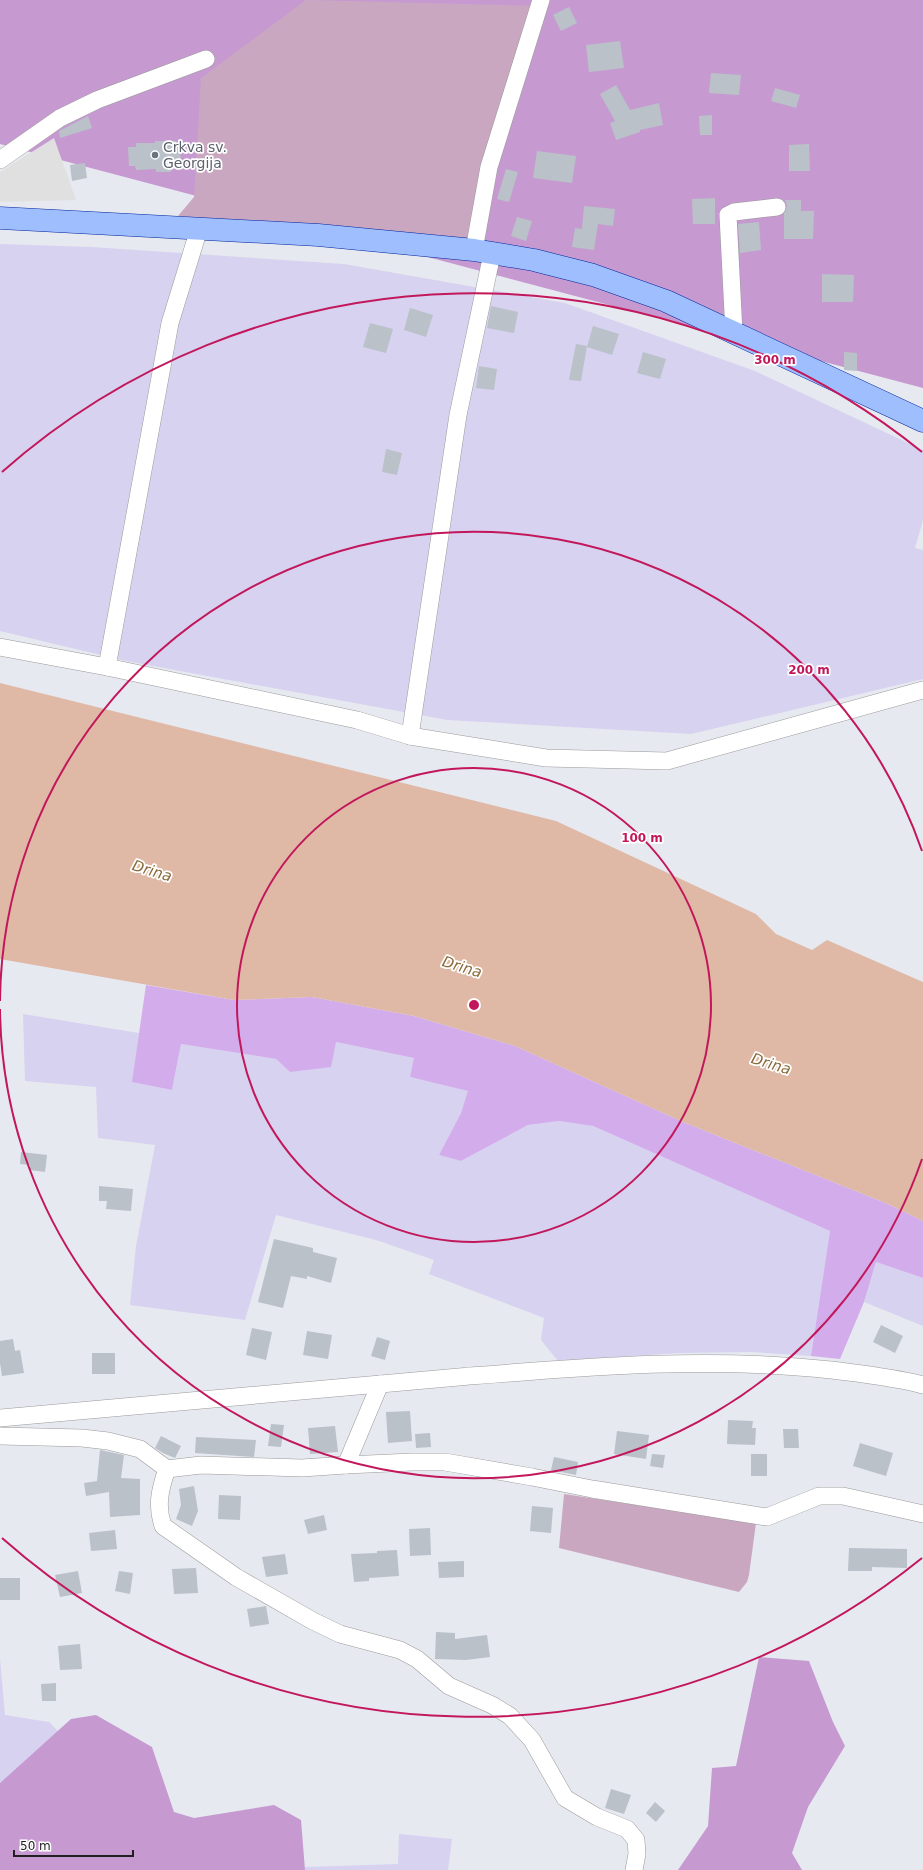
<svg xmlns="http://www.w3.org/2000/svg" width="923" height="1870" font-family="'DejaVu Sans',sans-serif">
  <style>
    .farmland { fill: #d7d2f0 }
    .grass { fill: #d3acec }
    .forest { fill: #c69ad1 }
    .cemetery { fill: #caa7c1 }
    .parking { fill: #e0e0e0 }
    .water { fill: #dfb9a6 }
    .building { fill: #bac1c9 }
    .lines { fill: none; stroke-linecap: round; stroke-linejoin: round }
    .minor-casing { stroke: #9a9a9a; stroke-width: 18 }
    .major-casing { stroke: #00249c; stroke-width: 23 }
    .minor { stroke: #fff; stroke-width: 17 }
    .major { stroke: #9fbefe; stroke-width: 22 }
    .ring { fill: none; stroke: #c2185b; stroke-width: 2 }
    .worship-dot { fill: #6b7280; stroke: #fff; stroke-width: 1.5 }
    .labels { text-anchor: middle; dominant-baseline: central; stroke-width: 3.5; stroke-linejoin: round; paint-order: stroke }
    .worship-label { font-size: 14px; fill: #5b616d; stroke: #fff; text-anchor: start }
    .water-label { font-size: 15px; font-style: italic; fill: #8a6b3b; stroke: #fff }
    .centre { fill: #c2185b; stroke: #fff; stroke-width: 2 }
    .ring-label { font-size: 12px; text-anchor: middle; font-weight: bold; fill: #c2185b; stroke: #fff; stroke-width: 3.5; stroke-linejoin: round; paint-order: stroke }
  </style>
  <rect width="100%" height="100%" fill="#e7e9f1"/>
  <g class="farmland">
    <path d="M 0,244 L 92,247 L 344,264 L 565,303 L 755,371 L 923,450 L 923,520 L 915,548 L 923,550 L 923,679 L 691,734 L 447,720 L 126,661 L 0,631 Z"/>
    <path d="M 23,1014 L 139,1033 L 133,1082 L 172,1090 L 181,1044 L 276,1059 L 290,1072 L 336,1042 L 415,1058 L 410,1077 L 469,1091 L 461,1113 L 439,1155 L 461,1161 L 528,1125 L 559,1121 L 593,1126 L 830,1231 L 811,1356 L 751,1352 L 678,1353 L 558,1361 L 541,1340 L 544,1318 L 429,1274 L 434,1260 L 376,1240 L 276,1215 L 245,1320 L 130,1305 L 136,1246 L 155,1145 L 98,1138 L 96,1087 L 25,1081 Z"/>
    <path d="M 876,1262 L 923,1278 L 923,1326 L 864,1302 Z"/>
    <path d="M 0,1658 L 5,1715 L 49,1722 L 58,1731 L 0,1783 Z"/>
    <path d="M 399,1834 L 452,1839 L 448,1870 L 305,1870 L 305,1867 L 398,1864 Z"/>
  </g>
  <path class="grass" d="M 146,985 L 234,1000 L 312,997 L 414,1016 L 515,1046 L 683,1122 L 888,1204 L 923,1221 L 923,1278 L 876,1262 L 864,1302 L 840,1359 L 811,1356 L 830,1231 L 593,1126 L 559,1121 L 528,1125 L 461,1161 L 439,1155 L 461,1113 L 468,1091 L 410,1077 L 414,1058 L 336,1042 L 331,1067 L 290,1072 L 276,1059 L 181,1044 L 172,1090 L 132,1082 Z"/>
  <g class="forest">
    <path d="M 0,0 L 923,0 L 923,388 L 0,144 Z"/>
    <path d="M 759,1657 L 809,1661 L 833,1722 L 845,1746 L 808,1807 L 792,1853 L 802,1870 L 678,1870 L 708,1826 L 712,1768 L 736,1766 Z"/>
    <path d="M 96,1715 L 152,1747 L 174,1812 L 194,1818 L 274,1805 L 301,1820 L 305,1870 L 0,1870 L 0,1783 L 71,1719 Z"/>
  </g>
  <g class="cemetery">
    <path d="M 306,0 L 542,6 L 468,245 L 178,216 L 194,197 L 201,78 Z"/>
    <path d="M 564,1494 L 756,1523 L 749,1575 L 747,1582 L 739,1592 L 559,1548 Z"/>
  </g>
  <path class="parking" d="M 54,138 L 76,200 L 0,202 L 0,172 Z"/>
  <path class="water" d="M 0,683 L 556,821 L 756,914 L 776,934 L 812,950 L 827,940 L 923,982 L 923,1221 L 888,1204 L 683,1122 L 515,1046 L 414,1016 L 312,997 L 234,1000 L 0,959 Z"/>
  <g class="building">
    <path d="M 569,7 L 577,23 L 561,31 L 553,15 Z"/>
    <path d="M 620,41 L 624,68 L 589,72 L 586,45 Z"/>
    <path d="M 711,73 L 741,75 L 739,95 L 709,93 Z"/>
    <path d="M 616,85 L 630,110 L 659,103 L 663,125 L 640,130 L 640,132 L 616,140 L 610,123 L 615,121 L 600,94 Z"/>
    <path d="M 775,88 L 800,95 L 796,108 L 771,101 Z"/>
    <path d="M 712,115 L 712,135 L 700,135 L 699,116 Z"/>
    <path d="M 88,116 L 92,128 L 60,138 L 59,131 Z"/>
    <path d="M 155,141 L 176,141 L 176,147 L 180,149 L 181,161 L 170,172 L 156,172 L 156,169 L 136,170 L 135,166 L 129,166 L 128,147 L 136,147 L 136,143 L 155,143 Z"/>
    <path d="M 809,144 L 810,171 L 789,171 L 789,145 Z"/>
    <path d="M 537,151 L 576,156 L 572,183 L 533,178 Z"/>
    <path d="M 85,163 L 87,178 L 72,181 L 70,165 Z"/>
    <path d="M 506,169 L 518,172 L 509,202 L 497,199 Z"/>
    <path d="M 715,198 L 715,224 L 693,224 L 692,199 Z"/>
    <path d="M 785,200 L 801,200 L 801,211 L 814,211 L 813,239 L 784,239 L 784,213 L 787,206 Z"/>
    <path d="M 584,206 L 615,209 L 613,226 L 598,224 L 594,250 L 572,247 L 575,228 L 582,229 Z"/>
    <path d="M 517,217 L 532,221 L 526,241 L 511,236 Z"/>
    <path d="M 759,222 L 761,250 L 740,253 L 738,224 Z"/>
    <path d="M 822,274 L 854,275 L 853,302 L 822,302 Z"/>
    <path d="M 491,306 L 518,312 L 514,333 L 487,328 Z"/>
    <path d="M 410,308 L 433,315 L 426,337 L 404,330 Z"/>
    <path d="M 370,323 L 393,329 L 386,353 L 363,347 Z"/>
    <path d="M 593,326 L 619,334 L 612,355 L 587,347 Z"/>
    <path d="M 576,344 L 587,346 L 581,381 L 569,380 Z"/>
    <path d="M 643,352 L 666,359 L 660,379 L 637,373 Z"/>
    <path d="M 844,352 L 857,353 L 857,371 L 844,370 Z"/>
    <path d="M 479,366 L 497,369 L 494,390 L 476,388 Z"/>
    <path d="M 386,449 L 402,453 L 397,475 L 382,472 Z"/>
    <path d="M 21,1152 L 47,1155 L 45,1172 L 30,1170 L 30,1165 L 20,1164 Z"/>
    <path d="M 99,1186 L 133,1189 L 131,1211 L 106,1209 L 107,1201 L 99,1201 Z"/>
    <path d="M 274,1239 L 313,1248 L 313,1252 L 337,1258 L 331,1283 L 307,1276 L 307,1279 L 291,1276 L 283,1308 L 258,1302 Z"/>
    <path d="M 881,1325 L 903,1336 L 895,1353 L 873,1342 Z"/>
    <path d="M 252,1328 L 272,1332 L 266,1360 L 246,1355 Z"/>
    <path d="M 307,1331 L 332,1335 L 328,1359 L 303,1355 Z"/>
    <path d="M 377,1337 L 390,1341 L 385,1360 L 371,1356 Z"/>
    <path d="M 13,1339 L 15,1351 L 20,1350 L 24,1373 L 2,1376 L 0,1363 L 0,1341 Z"/>
    <rect x="92" y="1353" width="23" height="21"/>
    <path d="M 410,1411 L 412,1441 L 388,1443 L 386,1412 Z"/>
    <path d="M 728,1420 L 753,1421 L 752,1428 L 756,1428 L 755,1445 L 727,1444 Z"/>
    <path d="M 271,1424 L 284,1425 L 281,1447 L 268,1446 Z"/>
    <path d="M 335,1426 L 338,1452 L 310,1454 L 308,1428 Z"/>
    <path d="M 783,1429 L 798,1429 L 799,1448 L 784,1448 Z"/>
    <path d="M 617,1431 L 649,1435 L 646,1459 L 614,1454 Z"/>
    <path d="M 430,1433 L 431,1447 L 416,1448 L 415,1434 Z"/>
    <path d="M 161,1436 L 181,1446 L 175,1458 L 163,1453 L 155,1448 Z"/>
    <path d="M 196,1437 L 256,1440 L 254,1457 L 195,1453 Z"/>
    <path d="M 860,1443 L 893,1453 L 886,1476 L 853,1466 Z"/>
    <path d="M 100,1450 L 124,1455 L 121,1478 L 140,1479 L 140,1515 L 110,1517 L 109,1492 L 86,1496 L 84,1483 L 97,1481 Z"/>
    <path d="M 652,1454 L 665,1455 L 663,1468 L 650,1466 Z"/>
    <rect x="751" y="1454" width="16" height="22"/>
    <path d="M 554,1457 L 578,1462 L 576,1475 L 551,1470 Z"/>
    <path d="M 194,1486 L 198,1511 L 192,1526 L 176,1519 L 181,1505 L 179,1489 Z"/>
    <path d="M 219,1495 L 241,1496 L 240,1520 L 218,1519 Z"/>
    <path d="M 532,1506 L 553,1508 L 551,1533 L 530,1531 Z"/>
    <path d="M 324,1515 L 327,1530 L 308,1534 L 304,1520 Z"/>
    <path d="M 430,1528 L 431,1555 L 410,1556 L 409,1529 Z"/>
    <path d="M 115,1530 L 117,1549 L 91,1551 L 89,1533 Z"/>
    <path d="M 849,1548 L 907,1549 L 907,1568 L 872,1567 L 872,1571 L 848,1571 Z"/>
    <path d="M 397,1550 L 399,1576 L 369,1578 L 369,1581 L 354,1582 L 351,1554 L 377,1553 L 377,1551 Z"/>
    <path d="M 285,1554 L 288,1574 L 266,1577 L 262,1557 Z"/>
    <path d="M 464,1561 L 464,1577 L 439,1578 L 438,1562 Z"/>
    <path d="M 196,1568 L 198,1593 L 174,1594 L 172,1569 Z"/>
    <path d="M 78,1571 L 82,1593 L 60,1597 L 55,1575 Z"/>
    <path d="M 119,1571 L 133,1573 L 130,1594 L 115,1591 Z"/>
    <rect x="0" y="1578" width="20" height="22"/>
    <path d="M 266,1606 L 269,1624 L 250,1627 L 247,1609 Z"/>
    <path d="M 436,1632 L 455,1633 L 455,1639 L 487,1635 L 490,1657 L 466,1660 L 435,1659 Z"/>
    <path d="M 80,1644 L 82,1669 L 60,1670 L 58,1646 Z"/>
    <path d="M 56,1683 L 56,1701 L 42,1701 L 41,1684 Z"/>
    <path d="M 611,1789 L 631,1795 L 624,1814 L 605,1808 Z"/>
    <path d="M 655,1802 L 665,1811 L 656,1822 L 646,1813 Z"/>
  </g>
  <g class="lines">
    <defs>
      <g id="minor">
        <path d="M 0,160 L 60,118 L 97,100 L 206,59"/>
        <path d="M 474,250 L 489,167 L 541,0"/>
        <path d="M 734,333 L 728,215 L 734,212 L 777,207"/>
        <path d="M 0,647 L 107,667 L 357,720 L 410,736 L 546,758 L 667,761 L 923,690"/>
        <path d="M 107,667 L 170,323 L 199,229"/>
        <path d="M 410,736 L 458,415 L 492,254"/>
        <path d="M 0,1418 C 153,1403 306,1390 459,1377 C 583,1367 707,1356 831,1370 C 862,1374 893,1377 923,1385"/>
        <path d="M 0,1436 L 82,1438 L 108,1441 L 140,1449 L 167,1469 L 201,1465 L 302,1468 L 346,1465 L 412,1462 L 445,1462 L 532,1477 L 592,1489 L 767,1517 L 819,1496 L 843,1496 L 923,1514"/>
        <path d="M 346,1465 L 380,1384"/>
        <path d="M 167,1469 C 160,1489 156,1506 163,1526 L 236,1577 L 313,1621 L 340,1634 L 400,1650 L 417,1659 L 449,1686 L 492,1705 L 510,1716 L 532,1740 L 565,1798 L 597,1817 L 627,1829 L 636,1840 L 637,1854 L 634,1870"/>
      </g>
      <path id="major" d="M 0,218 L 318,235 L 474,250 L 534,260 L 593,275 L 666,301 L 923,421"/>
    </defs>
    <use href="#minor" class="minor-casing"/>
    <use href="#major" class="major-casing"/>
    <use href="#minor" class="minor"/>
    <use href="#major" class="major"/>
  </g>
  <g class="ring">
    <circle cx="474" cy="1005" r="237"/>
    <path d="M922 1159A474 474 0 0 1 0 1009M0 1001A474 474 0 0 1 922 851"/>
    <path d="M922 1558A712 712 0 0 1 2 1538M2 472A712 712 0 0 1 922 452"/>
  </g>
  <circle class="worship-dot" cx="155" cy="155" r="4"/>
  <g class="labels">
    <g class="worship-label">
      <text x="163" y="147">Crkva sv.<tspan x="163" dy="16">Georgija</tspan></text>
    </g>
    <g class="water-label">
      <text transform="translate(152 871) rotate(17)">Drina</text>
      <text transform="translate(462 967) rotate(17)">Drina</text>
      <text transform="translate(771 1064) rotate(17)">Drina</text>
    </g>
  </g>
  <circle cx="474" cy="1005" r="6" class="centre"/>
  <g class="ring-label">
    <text x="775" y="364">300 m</text>
    <text x="809" y="674">200 m</text>
    <text x="642" y="842">100 m</text>
  </g>
  <path d="M14 1850v6h119v-6" fill="none" stroke="#202020" stroke-width="2"/>
  <text x="20" y="1850" font-size="12" fill="#202020" stroke="#ffffff" stroke-width="3" paint-order="stroke">50 m</text>
</svg>
